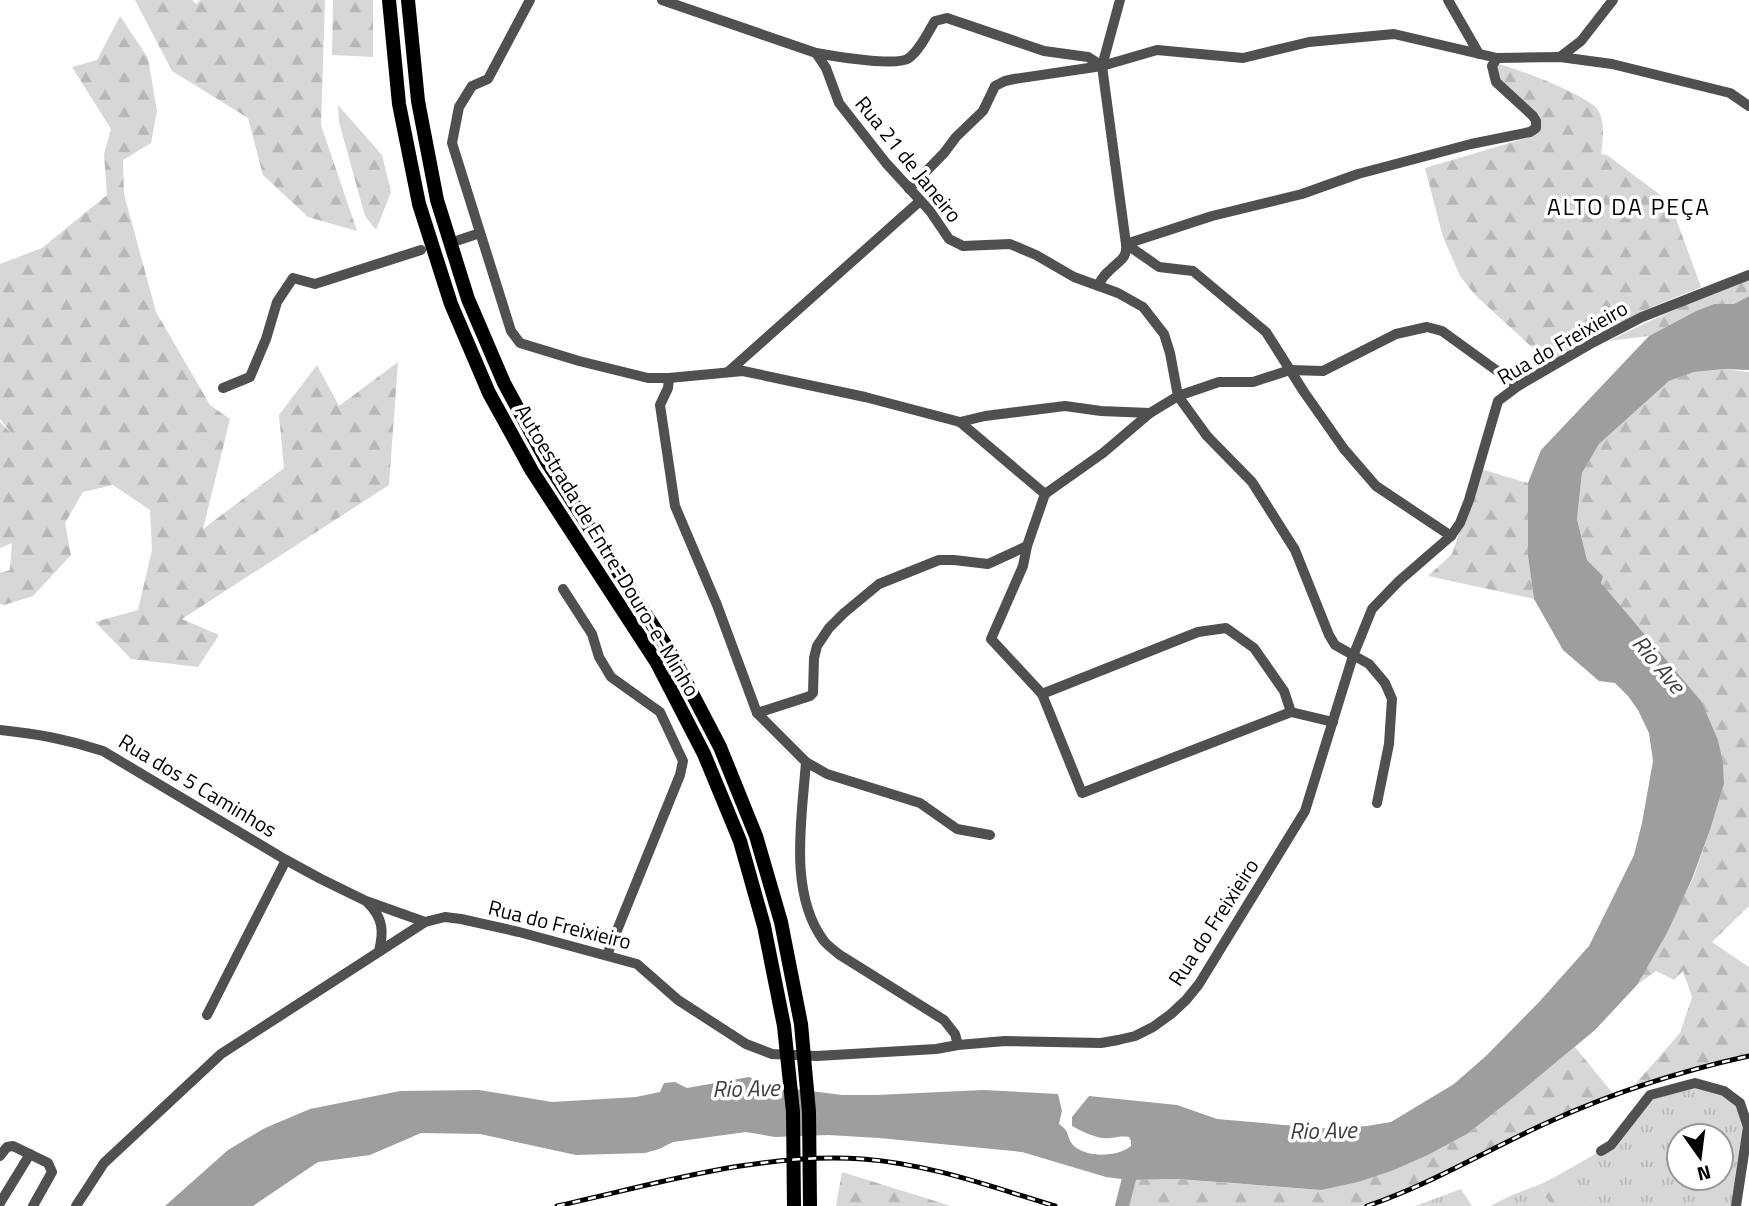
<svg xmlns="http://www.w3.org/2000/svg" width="1749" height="1206" font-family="'Titillium Web',sans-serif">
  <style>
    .grass { fill: url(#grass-tufts); fill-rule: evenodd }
    .forest { fill: url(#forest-firs) }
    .water { fill: #9e9e9e }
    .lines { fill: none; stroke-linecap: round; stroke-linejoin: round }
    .river { stroke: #9e9e9e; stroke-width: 14 }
    .minor { stroke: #505050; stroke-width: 10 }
    .highway { stroke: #000; stroke-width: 14 }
    .rail-casing { stroke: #000; stroke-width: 5 }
    .rail { stroke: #fff; stroke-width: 2.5; stroke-dasharray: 8; stroke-linecap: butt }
    .labels { text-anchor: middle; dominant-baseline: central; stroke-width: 7; stroke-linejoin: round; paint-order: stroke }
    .street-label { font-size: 21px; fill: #000; stroke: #fff }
    .neighbourhood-label { font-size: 23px; letter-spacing: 2px; fill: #000; stroke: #fff }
    .water-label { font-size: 23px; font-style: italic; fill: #3f3f3f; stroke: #fff }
  </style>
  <defs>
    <pattern id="grass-tufts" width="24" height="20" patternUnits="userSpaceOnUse" patternTransform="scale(1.75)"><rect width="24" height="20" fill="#d7d7d7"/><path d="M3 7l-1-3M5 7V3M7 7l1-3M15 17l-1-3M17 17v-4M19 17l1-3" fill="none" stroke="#b7b7b7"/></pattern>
    <pattern id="forest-firs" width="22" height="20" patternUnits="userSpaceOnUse" patternTransform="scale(1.75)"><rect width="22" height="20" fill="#d7d7d7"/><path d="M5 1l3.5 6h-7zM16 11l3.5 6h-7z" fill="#b7b7b7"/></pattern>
  </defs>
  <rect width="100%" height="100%" fill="#fff"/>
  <g class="grass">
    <path d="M 1695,1083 L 1740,1103 L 1748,1127 L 1736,1206 L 1587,1206 L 1556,1182 L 1555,1177 L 1611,1145 L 1650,1095 ZM 1679,1136 L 1721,1136 L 1721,1178 L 1679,1178 Z"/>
    <path d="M 1541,1184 L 1545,1196 L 1552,1206 L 1490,1206 L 1512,1195 Z"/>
    <path d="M 1461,1189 L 1472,1206 L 1415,1206 Z"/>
  </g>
  <g class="forest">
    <path d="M 135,0 L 192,0 L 196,4 L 201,0 L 325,0 L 321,125 L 357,231 L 308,217 L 263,175 L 248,118 L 172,71 Z"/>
    <path d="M 333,0 L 373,0 L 373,57 L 332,55 Z"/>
    <path d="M 120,16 L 148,58 L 157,111 L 151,143 L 123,160 L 124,194 L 156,312 L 210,405 L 230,419 L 203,529 L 284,468 L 279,415 L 317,365 L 339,406 L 398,362 L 389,485 L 182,619 L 219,635 L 198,667 L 131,659 L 95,622 L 138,610 L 152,550 L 150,510 L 113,485 L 83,492 L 65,523 L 71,555 L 33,596 L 4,605 L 0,604 L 0,573 L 10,570 L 12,543 L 0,548 L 0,422 L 12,434 L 0,419 L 0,264 L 42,248 L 107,195 L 104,154 L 111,129 L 72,67 L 97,60 Z"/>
    <path d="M 1498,64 C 1516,68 1589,96 1598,110 C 1605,121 1603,141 1601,154 L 1607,155 L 1675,206 L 1675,216 L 1701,287 L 1645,310 L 1549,363 L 1475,295 L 1460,276 L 1443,237 L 1425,168 L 1527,138 C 1541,131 1541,130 1539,115 L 1497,81 L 1496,71 Z"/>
    <path d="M 338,105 L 382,155 L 391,192 L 376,230 L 365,216 L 339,122 Z"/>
    <path d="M 1749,278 L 1749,296 L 1734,304 L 1714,304 L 1696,311 L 1649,336 L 1609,341 C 1655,318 1701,297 1749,278 Z"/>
    <path d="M 1724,369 L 1749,372 L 1749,906 L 1712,942 L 1749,967 L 1749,1056 L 1695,1069 L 1631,1089 L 1680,1033 L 1692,997 L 1683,971 L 1674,980 L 1656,971 L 1637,985 L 1693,879 L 1710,830 L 1724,784 L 1723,762 L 1718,740 L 1601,583 L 1603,576 L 1587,560 L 1577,519 L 1582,473 L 1599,444 L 1669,381 L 1694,372 Z"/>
    <path d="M 1481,469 L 1528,483 L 1528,555 L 1534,599 L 1428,576 L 1452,554 Z"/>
    <path d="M 1575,1047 L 1614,1095 C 1584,1107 1553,1119 1524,1133 C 1473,1159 1422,1187 1367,1206 L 1120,1206 L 1129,1180 L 1176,1179 L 1321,1190 L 1394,1170 L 1428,1155 L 1467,1134 L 1513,1098 Z"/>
    <path d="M 842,1172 L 951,1206 L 956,1206 L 836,1206 Z"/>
    <path d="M 1555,1177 L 1557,1182 L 1587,1206 L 1552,1206 L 1545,1196 L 1541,1184 Z"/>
  </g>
  <path class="water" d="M 1749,296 L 1749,370 L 1724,369 L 1694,372 L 1669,381 L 1599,444 L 1582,473 L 1577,519 L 1587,560 L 1603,576 L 1601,583 L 1701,701 L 1718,740 L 1723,762 L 1724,784 L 1710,830 L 1692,879 L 1667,933 L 1637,985 L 1595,1030 L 1513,1098 L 1467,1134 L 1428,1155 L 1394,1170 L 1358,1182 L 1321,1190 L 1232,1183 L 1176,1179 L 1129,1180 L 1106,1177 L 1022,1152 L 879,1138 L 828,1135 L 775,1137 L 746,1132 L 673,1142 L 659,1149 L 645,1153 L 576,1155 L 480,1134 L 421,1133 L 370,1155 L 318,1162 L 253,1206 L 165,1206 L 228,1150 L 265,1128 L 310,1109 L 400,1091 L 479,1090 L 552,1102 L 636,1097 L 660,1092 L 664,1083 L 675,1082 L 687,1088 L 749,1077 L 772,1086 L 842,1095 L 877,1095 L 983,1090 L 1058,1094 L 1062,1111 L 1059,1124 C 1071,1132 1066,1138 1074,1146 C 1087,1158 1118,1157 1131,1146 L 1131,1141 L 1129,1137 C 1122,1136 1118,1137 1111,1138 C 1099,1140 1083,1132 1072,1126 L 1072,1117 L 1089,1096 L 1177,1105 L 1217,1119 L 1331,1129 L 1367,1126 L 1391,1122 L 1454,1084 L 1487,1055 L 1540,1001 L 1589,946 L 1634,855 L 1642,823 L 1653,761 L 1649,733 L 1638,710 L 1628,696 L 1615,683 L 1599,681 L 1563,650 L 1534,599 L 1528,556 L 1528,483 L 1541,450 L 1649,336 L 1696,311 L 1714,304 L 1734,304 Z"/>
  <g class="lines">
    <path class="river" d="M 1122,1206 L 1133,1163"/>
    <g class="minor">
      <path d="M 530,0 L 488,79 L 472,86 L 459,107 L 452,143 L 511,331 L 520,343 L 579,361 L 648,378 L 669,378 L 743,371 L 865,397 L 960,422 L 985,416 L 1065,406 L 1101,411 L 1150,413 L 1178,396 L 1219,382 L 1253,382 L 1290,370 L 1323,371 L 1396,334 L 1427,327 L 1442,331 L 1518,386"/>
      <path d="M 662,0 L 816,53 C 833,56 897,67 909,58 C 920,50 928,32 935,21 L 947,18 L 1044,51 L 1088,57 L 1102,66"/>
      <path d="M 1120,0 L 1102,66 L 1126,244 L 1159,267 L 1193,271 L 1266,332 L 1304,392 L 1344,449 L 1376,486 L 1451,536"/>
      <path d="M 1448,0 L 1479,54"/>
      <path d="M 816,53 L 826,68 L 839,103 L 886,163 L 930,211 L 949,239 L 963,246 L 1010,244 L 1036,255 L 1074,277 L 1118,293 L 1143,307 L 1164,334 L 1170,353 L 1178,396 L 1207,436 L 1252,482 L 1295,550 L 1329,635 L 1335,645 L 1369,664 L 1385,683 L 1392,699 L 1389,744 L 1377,803"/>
      <path d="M 1560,57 L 1581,41 L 1613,0"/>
      <path d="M 909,189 L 944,153 L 956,137 L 983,111 L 995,86 L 1005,81 L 1014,79 L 1102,66 L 1157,50 L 1243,58 L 1309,42 L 1394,34 L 1497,58 L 1560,57 L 1612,64 L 1730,93 L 1749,106"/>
      <path d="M 459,240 L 480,233"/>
      <path d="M 1098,285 C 1101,280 1104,275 1109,271 C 1118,261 1128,259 1126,244 L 1212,216 L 1302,194 L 1358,174 L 1471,144 L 1530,132 L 1536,128 L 1536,121 L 1533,116 L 1496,82 L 1492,66 L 1497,58"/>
      <path d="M 728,372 L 920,201"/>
      <path d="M 669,378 L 668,388 L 660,405 L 675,506 L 717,605 L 757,713 L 806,762 C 802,818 788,893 824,941 C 828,946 835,951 840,955 L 944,1020 L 955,1034 L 958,1045"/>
      <path d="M 223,388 L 250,377 L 266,339 L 277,302 L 293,278 L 315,284 L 421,250"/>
      <path d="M 960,422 L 1045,494 L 1103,453 L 1150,413"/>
      <path d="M 1045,494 L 1027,546 L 1023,566 L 991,639 L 1042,694 L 1082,793 L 1291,712 L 1333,722"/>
      <path d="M 563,589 L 592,634 L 599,657 L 611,677 L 660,712 L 683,761 L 680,775 L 607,955"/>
      <path d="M 1042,694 L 1198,632 L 1226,628 L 1254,648 L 1284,691 L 1291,712"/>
      <path d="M 757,713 L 810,696 L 813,693 L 814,658 L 817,646 L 829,628 L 844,613 L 879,584 L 939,560 L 954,560 L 988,564 L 1027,546"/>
      <path d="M 0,730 C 37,734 67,739 103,751 L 286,860 L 321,879 L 366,901 L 425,922"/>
      <path d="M 806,762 L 827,774 L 920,803 L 957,829 L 990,835"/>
      <path d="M 368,903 C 383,918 384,931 379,951"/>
      <path d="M 207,1015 L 286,860"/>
      <path d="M 1601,1151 L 1611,1145 L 1650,1095 L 1695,1083 L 1724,1091 L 1740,1103 L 1748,1127 L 1736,1206"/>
      <path d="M 0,1156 L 7,1147 L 13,1146 L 48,1163 L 52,1172 L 33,1206"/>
      <path d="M 0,1203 L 30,1154"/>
      <path d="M 76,1206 L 104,1163 L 221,1054 L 425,922 L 445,917 L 461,919 L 519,932 L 637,964 L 678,1000 L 746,1044 L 772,1054 L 817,1056 L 936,1049 L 958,1045 L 1005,1041 L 1101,1043 L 1118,1040 L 1135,1036 L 1153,1027 L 1171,1014 L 1186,1000 L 1199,984 L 1305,811 L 1353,656 L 1372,609 L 1399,581 L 1451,536 L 1460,523 L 1469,500 L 1498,401 L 1518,386 L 1592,343 L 1642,317 L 1749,275"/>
    </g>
    <g class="highway">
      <path d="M 389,0 L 399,104 L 419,204 L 451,304 L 489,393 L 532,471 L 657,663 L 704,754 L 740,841 L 764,926 L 784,1026 L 793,1112 L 794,1206"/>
      <path d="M 408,0 L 418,101 L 437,200 L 468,299 L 504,383 L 547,462 L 672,655 L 720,747 L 756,836 L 781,922 L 801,1024 L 809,1112 L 810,1206"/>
    </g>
    <defs>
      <g id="rail">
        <path d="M 557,1206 C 657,1184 759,1152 863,1159 C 930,1164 992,1187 1055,1206"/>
        <path d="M 1367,1206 C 1432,1184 1490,1148 1551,1121 C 1615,1092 1681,1071 1749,1056"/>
      </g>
    </defs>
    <use href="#rail" class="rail-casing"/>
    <use href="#rail" class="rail"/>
  </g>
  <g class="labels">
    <g class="street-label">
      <text transform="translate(909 159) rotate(51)">Rua 21 de Janeiro</text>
      <text transform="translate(1562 342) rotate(-30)">Rua do Freixieiro</text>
      <text transform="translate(608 550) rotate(59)">Autoestrada de Entre-Douro-e-Minho</text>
      <text transform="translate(198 785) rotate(31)">Rua dos 5 Caminhos</text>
      <text transform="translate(1213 922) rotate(-57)">Rua do Freixieiro</text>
      <text transform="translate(560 924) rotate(14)">Rua do Freixieiro</text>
    </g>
    <g class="neighbourhood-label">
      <text x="1629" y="206">ALTO DA PEÇA</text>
    </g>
    <g class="water-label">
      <text transform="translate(1659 664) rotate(50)">Rio Ave</text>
      <text transform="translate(746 1088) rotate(-1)">Rio Ave</text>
      <text transform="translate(1323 1130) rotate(-1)">Rio Ave</text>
    </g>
  </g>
  <g transform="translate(1700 1157) rotate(166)"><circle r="33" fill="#ffffff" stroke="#999999" stroke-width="2"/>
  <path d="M0-5L12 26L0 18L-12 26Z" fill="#000000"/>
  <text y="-10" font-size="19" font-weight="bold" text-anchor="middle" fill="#000000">N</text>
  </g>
</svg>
